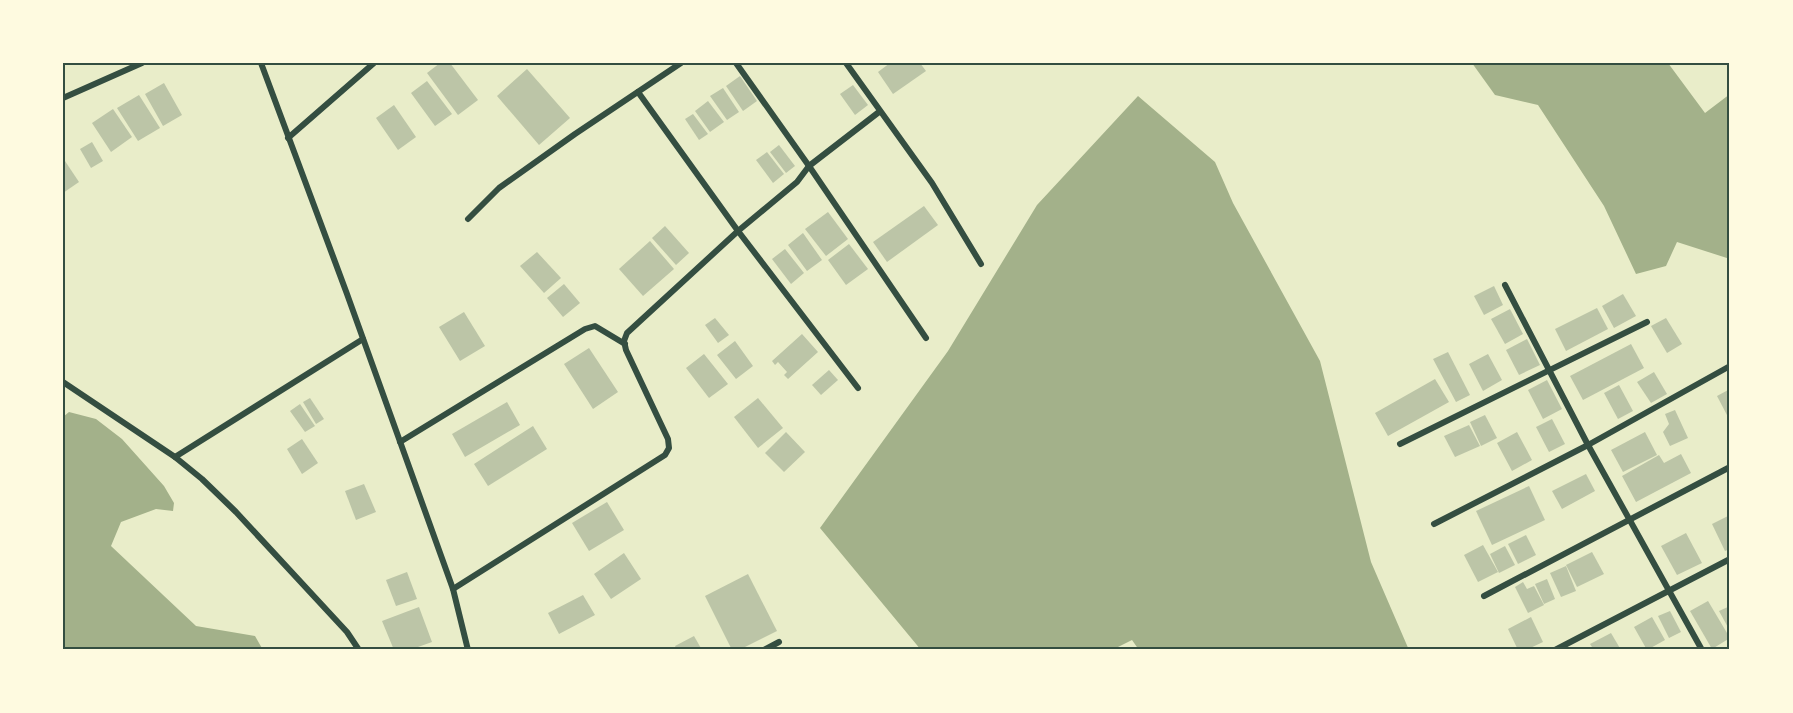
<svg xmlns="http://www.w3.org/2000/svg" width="1793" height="713" font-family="Lora,serif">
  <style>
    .water { fill: #a3b18a }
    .building { fill: #bcc5a7 }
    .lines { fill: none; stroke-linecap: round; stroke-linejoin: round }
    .minor { stroke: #344e41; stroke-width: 6 }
    .neatline { fill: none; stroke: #344e41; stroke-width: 2 }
  </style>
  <rect width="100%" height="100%" fill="#e9edc9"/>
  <g class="water">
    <path d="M 1472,63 L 1668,63 L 1705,113 L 1730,94 L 1730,259 L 1677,242 L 1666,266 L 1636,274 L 1604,206 L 1538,105 L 1495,95 Z"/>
    <path d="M 1138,96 L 1215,162 L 1233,203 L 1320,361 L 1371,562 L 1409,650 L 1139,650 L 1132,640 L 1112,650 L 921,650 L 820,528 L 948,351 L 1037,205 Z"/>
    <path d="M 69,412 L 96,419 L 122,439 L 164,486 L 174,503 L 173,511 L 156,509 L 121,522 L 111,546 L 196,626 L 255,636 L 263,650 L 63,650 L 63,417 Z"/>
  </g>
  <g class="building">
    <path d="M 440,63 L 450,63 L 478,100 L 458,115 L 427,73 Z"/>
    <path d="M 890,63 L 920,63 L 926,71 L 893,94 L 878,72 Z"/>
    <path d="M 527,69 L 570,118 L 539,145 L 497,96 Z"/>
    <path d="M 740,76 L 757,101 L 743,111 L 726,86 Z"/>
    <path d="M 427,81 L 452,114 L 435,126 L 411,93 Z"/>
    <path d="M 164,83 L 182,115 L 163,126 L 145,94 Z"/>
    <path d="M 853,85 L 868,105 L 855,115 L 840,94 Z"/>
    <path d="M 723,88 L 739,112 L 727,120 L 710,96 Z"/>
    <path d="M 139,95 L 160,128 L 138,141 L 117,108 Z"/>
    <path d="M 708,101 L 724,122 L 710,132 L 695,111 Z"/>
    <path d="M 394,105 L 416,137 L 398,150 L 376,118 Z"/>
    <path d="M 113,109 L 132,137 L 111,152 L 92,123 Z"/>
    <path d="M 693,114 L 708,134 L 699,140 L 685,119 Z"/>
    <path d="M 92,142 L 103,161 L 91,168 L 80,149 Z"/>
    <path d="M 779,145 L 795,166 L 786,173 L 770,152 Z"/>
    <path d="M 767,152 L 784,174 L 773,183 L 756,160 Z"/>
    <path d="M 63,158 L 79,182 L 63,193 Z"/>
    <path d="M 924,206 L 938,225 L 887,262 L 873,242 Z"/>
    <path d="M 828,212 L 848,239 L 826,256 L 805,229 Z"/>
    <path d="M 665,226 L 689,253 L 676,265 L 652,238 Z"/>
    <path d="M 803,233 L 822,260 L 807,271 L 788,245 Z"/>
    <path d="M 650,241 L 674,269 L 643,296 L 619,269 Z"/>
    <path d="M 849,244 L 868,269 L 846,285 L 828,260 Z"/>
    <path d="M 785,249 L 804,273 L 791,284 L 772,259 Z"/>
    <path d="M 537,252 L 561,278 L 544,293 L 520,266 Z"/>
    <path d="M 564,284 L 580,303 L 563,317 L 547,298 Z"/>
    <path d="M 1494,286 L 1503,305 L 1484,315 L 1474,296 Z"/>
    <path d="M 1623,294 L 1636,316 L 1614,328 L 1602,306 Z"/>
    <path d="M 1597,308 L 1608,329 L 1566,351 L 1555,329 Z"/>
    <path d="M 1510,309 L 1523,334 L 1505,344 L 1491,319 Z"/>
    <path d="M 464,312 L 485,346 L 460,361 L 439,327 Z"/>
    <path d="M 715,318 L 729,335 L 718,343 L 705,325 Z"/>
    <path d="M 1666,318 L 1682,344 L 1667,353 L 1651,326 Z"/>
    <path d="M 802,334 L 818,352 L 788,379 L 784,375 L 787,372 L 778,362 L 775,365 L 772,361 Z"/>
    <path d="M 1527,339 L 1540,365 L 1519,375 L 1506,350 Z"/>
    <path d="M 735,341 L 753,366 L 736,379 L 717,355 Z"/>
    <path d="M 1631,344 L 1644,368 L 1583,400 L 1570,376 Z"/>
    <path d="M 589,348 L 618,392 L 593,409 L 564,364 Z"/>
    <path d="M 1448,352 L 1470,395 L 1456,402 L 1433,359 Z"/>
    <path d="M 704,354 L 728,384 L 709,398 L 686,368 Z"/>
    <path d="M 1488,354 L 1502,380 L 1483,391 L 1469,364 Z"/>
    <path d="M 829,370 L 838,380 L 821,395 L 812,385 Z"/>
    <path d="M 1654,372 L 1667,394 L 1651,403 L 1637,382 Z"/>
    <path d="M 1435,379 L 1449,402 L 1388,436 L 1375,413 Z"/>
    <path d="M 1547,380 L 1562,409 L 1543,419 L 1528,390 Z"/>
    <path d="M 1619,385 L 1633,411 L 1618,419 L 1604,393 Z"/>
    <path d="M 1730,389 L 1730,417 L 1728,417 L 1717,396 Z"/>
    <path d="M 310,398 L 324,419 L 316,424 L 303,402 Z"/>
    <path d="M 758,398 L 783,428 L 758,448 L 734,417 Z"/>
    <path d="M 507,402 L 520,425 L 465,457 L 452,434 Z"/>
    <path d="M 300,404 L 315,426 L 305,432 L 290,411 Z"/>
    <path d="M 1675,410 L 1688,438 L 1670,446 L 1663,432 L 1669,424 L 1665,414 Z"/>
    <path d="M 1485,415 L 1497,438 L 1481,446 L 1470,422 Z"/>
    <path d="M 1552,419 L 1565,444 L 1549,452 L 1536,427 Z"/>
    <path d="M 1469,425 L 1480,446 L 1455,457 L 1444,436 Z"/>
    <path d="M 533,426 L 547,449 L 488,486 L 474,464 Z"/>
    <path d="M 786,432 L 805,452 L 784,472 L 765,453 Z"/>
    <path d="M 1517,432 L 1532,460 L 1512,471 L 1497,443 Z"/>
    <path d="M 1645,432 L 1657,455 L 1623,472 L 1611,450 Z"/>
    <path d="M 302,439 L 318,463 L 302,474 L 287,449 Z"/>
    <path d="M 1681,454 L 1691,473 L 1636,502 L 1622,476 L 1659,455 L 1664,463 Z"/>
    <path d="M 1586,474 L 1595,491 L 1562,509 L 1552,491 Z"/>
    <path d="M 364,484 L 376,512 L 356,520 L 345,491 Z"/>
    <path d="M 1529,486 L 1545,520 L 1492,545 L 1476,511 Z"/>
    <path d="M 607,502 L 624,530 L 589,551 L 572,523 Z"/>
    <path d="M 1730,515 L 1730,549 L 1725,551 L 1712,524 Z"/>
    <path d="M 1686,533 L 1702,563 L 1677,575 L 1661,546 Z"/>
    <path d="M 1526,535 L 1536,555 L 1518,564 L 1508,544 Z"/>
    <path d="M 1483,545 L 1498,572 L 1478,582 L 1464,555 Z"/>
    <path d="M 1505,546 L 1515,565 L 1499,573 L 1490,554 Z"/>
    <path d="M 1592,552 L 1604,574 L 1577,587 L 1566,565 Z"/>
    <path d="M 624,553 L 641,579 L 611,599 L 594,574 Z"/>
    <path d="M 1566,566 L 1576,591 L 1561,597 L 1550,573 Z"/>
    <path d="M 407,572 L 417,599 L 396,606 L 386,580 Z"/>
    <path d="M 748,574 L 777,631 L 739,650 L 732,650 L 705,596 Z"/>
    <path d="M 1547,579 L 1555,599 L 1544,604 L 1535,584 Z"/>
    <path d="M 1523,582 L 1527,589 L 1534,586 L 1544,605 L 1528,613 L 1515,587 Z"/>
    <path d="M 583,595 L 595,615 L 559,634 L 548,613 Z"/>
    <path d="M 1708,601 L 1730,638 L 1712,649 L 1690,611 Z"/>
    <path d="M 1730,606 L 1730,631 L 1719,611 Z"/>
    <path d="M 419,607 L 432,642 L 418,647 L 419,650 L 394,650 L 382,621 Z"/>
    <path d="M 1670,611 L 1681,632 L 1669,638 L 1658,616 Z"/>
    <path d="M 1531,617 L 1543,642 L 1526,650 L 1518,650 L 1508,629 Z"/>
    <path d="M 1652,617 L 1665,640 L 1647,650 L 1634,627 Z"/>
    <path d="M 1611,633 L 1621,650 L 1594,650 L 1590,644 Z"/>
    <path d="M 694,636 L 702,650 L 677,650 L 675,646 Z"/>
  </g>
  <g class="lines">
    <g class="minor">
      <path d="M 261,63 L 347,294 L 453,589 L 468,650"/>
      <path d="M 736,63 L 809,166 L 926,338"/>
      <path d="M 846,63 L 932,183 L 981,264"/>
      <path d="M 638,92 L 738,231 L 858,388"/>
      <path d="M 63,98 L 142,63"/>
      <path d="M 288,138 L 374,63"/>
      <path d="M 468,219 L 499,188 L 575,134 L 681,63"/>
      <path d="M 1505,285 L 1588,445 L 1702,650"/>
      <path d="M 63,382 L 175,457 L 202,479 L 236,512 L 347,632 L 359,650"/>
      <path d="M 400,442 L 585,329 L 595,326 L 625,344"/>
      <path d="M 1400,444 L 1647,322"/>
      <path d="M 175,457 L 363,339"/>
      <path d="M 1434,524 L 1588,445 L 1730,366"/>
      <path d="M 453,589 L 665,455 L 669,448 L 668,439 L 626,350 L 624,341 L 627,333 L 738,231 L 797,182 L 809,166 L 879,112"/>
      <path d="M 1484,596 L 1730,467"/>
      <path d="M 764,650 L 779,642"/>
      <path d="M 1555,650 L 1730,559"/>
    </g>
  </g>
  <rect width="1793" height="713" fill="none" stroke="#fefae0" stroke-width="129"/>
  <rect x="64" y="64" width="1664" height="584" class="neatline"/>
</svg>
